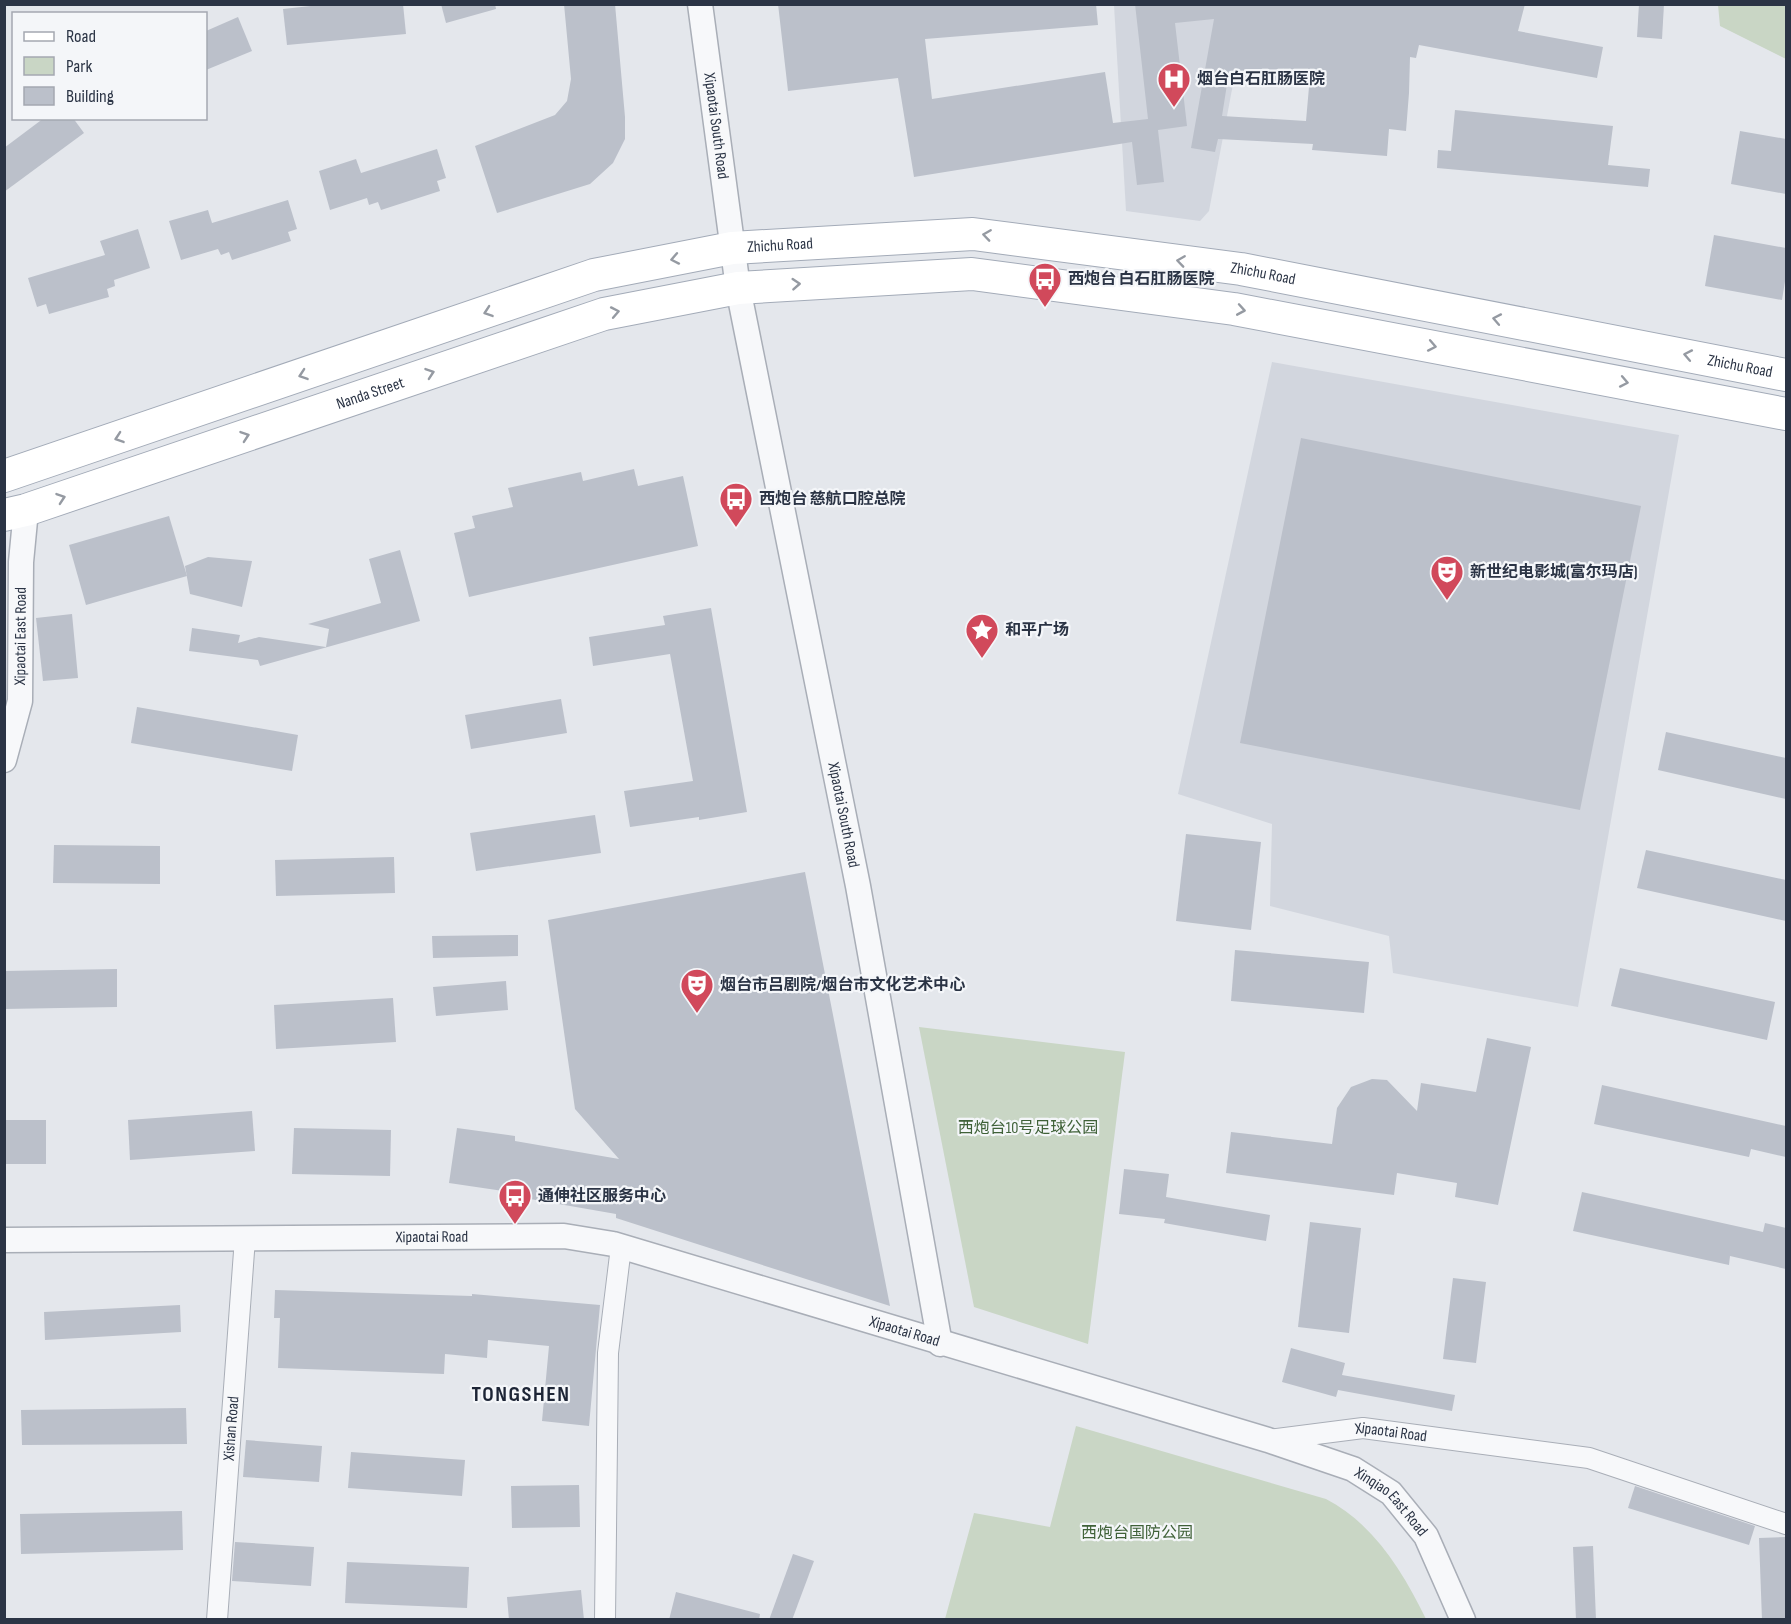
<svg xmlns="http://www.w3.org/2000/svg" width="1791" height="1624" font-family="'Sofia Sans Condensed','Noto Sans SC',sans-serif">
  <style>
    .built { fill: #d2d6de }
    .green { fill: #c9d6c5 }
    .building { fill: #bbc0ca; fill-rule: evenodd }
    .lines { fill: none; stroke-linecap: round; stroke-linejoin: round }
    .minor-casing { stroke: #a9aeb7; stroke-width: 22 }
    .tertiary-casing { stroke: #a9aeb7; stroke-width: 27 }
    .primary-casing { stroke: #a3abb8; stroke-width: 34 }
    .minor { stroke: #f7f8fa; stroke-width: 20 }
    .tertiary { stroke: #f7f8fa; stroke-width: 24 }
    .primary { stroke: #fff; stroke-width: 32 }
    .oneway { stroke: #959aa2 }
    .labels { text-anchor: middle; dominant-baseline: central; stroke-width: 4.5; stroke-linejoin: round; paint-order: stroke }
    .poi-label { font-size: 16px; font-weight: bold; fill: #2b3445; stroke: #f4f6f9; text-anchor: start }
    .street-label { font-size: 16px; fill: #2b3445; stroke: #f4f6f9 }
    .park-label { font-size: 16px; fill: #3f6138; stroke: #f4f6f9 }
    .district-label { font-size: 22px; font-weight: bold; letter-spacing: 1.5px; fill: #1d2536; stroke: #f4f6f9 }
  </style>
  <rect width="100%" height="100%" fill="#e4e7ec"/>
  <g class="built">
    <path d="M 1114,5 L 1248,5 L 1209,211 L 1200,221 L 1126,211 Z"/>
    <path d="M 1272,362 L 1679,435 L 1578,1007 L 1393,973 L 1389,936 L 1270,906 L 1272,824 L 1178,794 Z"/>
  </g>
  <g class="green">
    <path d="M 1718,5 L 1786,5 L 1786,59 L 1720,26 Z"/>
    <path d="M 919,1027 L 1125,1052 L 1088,1344 L 974,1307 Z"/>
    <path d="M 1076,1426 L 1326,1499 C 1374,1524 1403,1572 1426,1619 L 945,1619 L 974,1513 L 1050,1527 Z"/>
  </g>
  <g class="building">
    <path d="M 329,4 L 403,4 L 406,34 L 287,45 L 283,9 Z"/>
    <path d="M 441,4 L 495,4 L 496,9 L 446,23 Z"/>
    <path d="M 564,4 L 615,4 L 625,117 L 625,139 L 613,163 L 590,184 L 497,213 L 475,146 L 555,115 L 567,101 L 571,79 Z"/>
    <path d="M 778,4 L 1096,4 L 1098,25 L 925,39 L 932,99 L 1105,72 L 1113,123 L 1148,119 L 1135,4 L 1525,4 L 1518,31 L 1603,47 L 1597,78 L 1419,45 L 1416,58 L 1410,57 L 1409,93 L 1406,131 L 1389,129 L 1387,156 L 1312,150 L 1313,144 L 1218,139 L 1215,152 L 1191,148 L 1214,19 L 1175,23 L 1187,126 L 1158,130 L 1164,182 L 1137,185 L 1132,142 L 914,177 L 898,78 L 788,91 ZM 1228,78 L 1309,87 L 1306,121 L 1222,116 Z"/>
    <path d="M 1639,4 L 1664,4 L 1662,39 L 1637,37 Z"/>
    <path d="M 238,17 L 252,51 L 206,70 L 206,31 Z"/>
    <path d="M 1455,110 L 1613,126 L 1608,165 L 1650,169 L 1648,187 L 1437,168 L 1438,150 L 1451,151 Z"/>
    <path d="M 44,118 L 73,118 L 84,133 L 4,192 L 4,148 Z"/>
    <path d="M 1740,131 L 1786,139 L 1786,194 L 1731,184 Z"/>
    <path d="M 437,149 L 446,178 L 437,181 L 440,191 L 381,210 L 378,202 L 369,205 L 367,198 L 330,210 L 319,171 L 356,159 L 361,173 Z"/>
    <path d="M 288,200 L 297,229 L 288,232 L 291,241 L 232,260 L 229,252 L 221,255 L 218,249 L 181,260 L 169,221 L 208,210 L 212,223 Z"/>
    <path d="M 138,229 L 150,268 L 114,280 L 115,286 L 107,289 L 109,297 L 49,314 L 46,304 L 37,307 L 28,278 L 105,255 L 100,241 Z"/>
    <path d="M 1714,235 L 1786,248 L 1786,275 L 1782,300 L 1705,286 Z"/>
    <path d="M 1301,438 L 1641,506 L 1580,810 L 1240,743 Z"/>
    <path d="M 634,469 L 638,486 L 683,476 L 698,546 L 469,597 L 454,533 L 475,528 L 472,516 L 513,507 L 508,488 L 581,472 L 583,481 Z"/>
    <path d="M 169,516 L 187,576 L 86,605 L 69,545 Z"/>
    <path d="M 400,550 L 420,621 L 260,666 L 258,660 L 189,651 L 192,628 L 240,635 L 238,643 L 259,637 L 326,647 L 329,629 L 308,624 L 381,603 L 369,559 Z"/>
    <path d="M 208,557 L 252,561 L 242,607 L 190,594 L 185,566 Z"/>
    <path d="M 711,608 L 747,812 L 699,820 L 699,817 L 630,827 L 624,791 L 693,781 L 670,654 L 593,666 L 589,637 L 665,625 L 663,616 Z"/>
    <path d="M 72,614 L 78,678 L 43,681 L 36,618 Z"/>
    <path d="M 561,699 L 567,733 L 471,749 L 465,715 Z"/>
    <path d="M 137,707 L 298,735 L 292,771 L 131,743 Z"/>
    <path d="M 1666,732 L 1786,758 L 1786,799 L 1658,770 Z"/>
    <path d="M 595,815 L 601,853 L 476,871 L 470,833 Z"/>
    <path d="M 1186,834 L 1261,842 L 1251,930 L 1176,921 Z"/>
    <path d="M 54,845 L 160,846 L 160,884 L 53,883 Z"/>
    <path d="M 1646,850 L 1786,880 L 1786,921 L 1637,888 Z"/>
    <path d="M 394,857 L 395,893 L 276,896 L 275,860 Z"/>
    <path d="M 805,872 L 890,1306 L 616,1218 L 616,1214 L 530,1199 L 530,1195 L 449,1183 L 457,1128 L 515,1136 L 515,1141 L 619,1159 L 575,1109 L 548,920 Z"/>
    <path d="M 518,935 L 518,956 L 433,958 L 432,936 Z"/>
    <path d="M 1235,950 L 1369,962 L 1364,1013 L 1231,1001 Z"/>
    <path d="M 1620,968 L 1775,1002 L 1767,1040 L 1611,1006 Z"/>
    <path d="M 117,969 L 117,1007 L 4,1009 L 4,971 Z"/>
    <path d="M 506,981 L 508,1010 L 436,1016 L 433,987 Z"/>
    <path d="M 393,998 L 396,1042 L 276,1049 L 274,1005 Z"/>
    <path d="M 1487,1038 L 1531,1047 L 1498,1205 L 1455,1197 L 1457,1183 L 1397,1173 L 1394,1195 L 1226,1173 L 1231,1132 L 1332,1144 L 1337,1108 L 1351,1087 L 1372,1079 L 1387,1080 L 1417,1111 L 1421,1083 L 1476,1092 Z"/>
    <path d="M 1602,1085 L 1786,1126 L 1786,1157 L 1751,1149 L 1749,1157 L 1594,1124 Z"/>
    <path d="M 252,1111 L 255,1151 L 130,1160 L 128,1120 Z"/>
    <rect x="4" y="1120" width="42" height="44"/>
    <path d="M 294,1128 L 391,1130 L 390,1176 L 292,1174 Z"/>
    <path d="M 1124,1169 L 1169,1174 L 1166,1197 L 1270,1215 L 1266,1241 L 1164,1223 L 1165,1219 L 1119,1214 Z"/>
    <path d="M 1582,1192 L 1763,1232 L 1765,1223 L 1786,1228 L 1786,1269 L 1730,1256 L 1729,1265 L 1573,1231 Z"/>
    <path d="M 1310,1222 L 1361,1228 L 1349,1333 L 1298,1327 Z"/>
    <path d="M 1453,1278 L 1486,1282 L 1476,1363 L 1443,1359 Z"/>
    <path d="M 275,1290 L 472,1296 L 472,1294 L 600,1305 L 589,1426 L 542,1421 L 549,1346 L 488,1340 L 487,1358 L 445,1354 L 444,1374 L 278,1368 L 280,1318 L 274,1318 Z"/>
    <path d="M 180,1305 L 181,1332 L 45,1340 L 44,1312 Z"/>
    <path d="M 1291,1348 L 1345,1363 L 1342,1375 L 1455,1395 L 1452,1411 L 1338,1390 L 1336,1397 L 1282,1382 Z"/>
    <path d="M 186,1408 L 187,1444 L 22,1445 L 21,1410 Z"/>
    <path d="M 246,1440 L 322,1446 L 319,1482 L 243,1477 Z"/>
    <path d="M 351,1452 L 465,1460 L 462,1496 L 348,1488 Z"/>
    <path d="M 579,1485 L 580,1527 L 512,1528 L 511,1486 Z"/>
    <path d="M 1635,1486 L 1755,1526 L 1749,1545 L 1628,1508 Z"/>
    <path d="M 182,1511 L 183,1550 L 21,1554 L 20,1514 Z"/>
    <path d="M 1786,1537 L 1786,1620 L 1762,1620 L 1759,1538 Z"/>
    <path d="M 235,1542 L 314,1547 L 311,1586 L 232,1581 Z"/>
    <path d="M 1593,1546 L 1596,1620 L 1576,1620 L 1573,1547 Z"/>
    <path d="M 793,1554 L 814,1561 L 792,1620 L 769,1620 Z"/>
    <path d="M 347,1562 L 469,1567 L 467,1608 L 345,1603 Z"/>
    <path d="M 581,1590 L 584,1620 L 509,1620 L 507,1597 Z"/>
    <path d="M 676,1592 L 760,1614 L 759,1620 L 669,1620 Z"/>
  </g>
  <g class="lines">
    <defs>
      <g id="minor">
        <path id="s1" d="M 1269,1440 L 1363,1428 L 1589,1458 L 1786,1524"/>
        <path id="s2" d="M 217,1620 L 245,1238"/>
        <path d="M 605,1620 L 608,1353 L 621,1247"/>
      </g>
      <g id="tertiary">
        <path id="s3" d="M 700,4 L 738,288 L 858,886 L 940,1344"/>
        <path id="s4" d="M 4,760 L 20,701 L 21,562 L 26,510"/>
        <path id="s5" d="M 4,1240 L 564,1236 L 613,1244 L 1268,1440 L 1353,1469 L 1391,1493 L 1426,1536 L 1463,1620"/>
      </g>
      <g id="primary">
        <path id="s6" d="M 4,476 L 594,275 L 732,248 L 973,234 L 1241,269 L 1786,375"/>
        <path id="s7" d="M 4,515 L 26,510 L 604,314 L 738,288 L 972,274 L 1234,309 L 1786,414"/>
      </g>
    </defs>
    <use href="#minor" class="minor-casing"/>
    <use href="#tertiary" class="tertiary-casing"/>
    <use href="#primary" class="primary-casing"/>
    <use href="#minor" class="minor"/>
    <use href="#tertiary" class="tertiary"/>
    <use href="#primary" class="primary"/>
  </g>
  <defs><path id="oneway-chevron" d="M-2-3.5L2.5 0L-2 3.5" fill="none" stroke-width="1.6" stroke-linecap="round" stroke-linejoin="round" transform="scale(1.5)"/></defs>
  <g class="oneway">
    <use href="#oneway-chevron" transform="translate(987 235) rotate(-172)"/>
    <use href="#oneway-chevron" transform="translate(675 259) rotate(169)"/>
    <use href="#oneway-chevron" transform="translate(1181 261) rotate(-172)"/>
    <use href="#oneway-chevron" transform="translate(796 284) rotate(-4)"/>
    <use href="#oneway-chevron" transform="translate(1241 310) rotate(10)"/>
    <use href="#oneway-chevron" transform="translate(488 312) rotate(161)"/>
    <use href="#oneway-chevron" transform="translate(615 312) rotate(-11)"/>
    <use href="#oneway-chevron" transform="translate(1497 319) rotate(-169)"/>
    <use href="#oneway-chevron" transform="translate(1432 346) rotate(11)"/>
    <use href="#oneway-chevron" transform="translate(1688 355) rotate(-169)"/>
    <use href="#oneway-chevron" transform="translate(430 373) rotate(-19)"/>
    <use href="#oneway-chevron" transform="translate(303 375) rotate(161)"/>
    <use href="#oneway-chevron" transform="translate(1624 382) rotate(11)"/>
    <use href="#oneway-chevron" transform="translate(245 436) rotate(-19)"/>
    <use href="#oneway-chevron" transform="translate(119 438) rotate(161)"/>
    <use href="#oneway-chevron" transform="translate(61 498) rotate(-19)"/>
  </g>
  <defs>
    <symbol id="hospital-pin" viewBox="-11 -11 22 30"><path d="M0 17L-7.5 6A9.5 9.5 0 1 1 7.5 6Z" fill="#d1495b" stroke="#f4f6f9"/><path d="M-5-5h3v3.5h4V-5h3V5h-3V1.5h-4V5h-3Z" fill="#fff"/></symbol>
    <symbol id="bus-pin" viewBox="-11 -11 22 30"><path d="M0 17L-7.5 6A9.5 9.5 0 1 1 7.5 6Z" fill="#d1495b" stroke="#f4f6f9"/><path d="M-5-6H5V4H4V6H2V4H-2V6H-4V4H-5ZM-3.5-4V0h7V-4ZM-3.5 1.2v1.5H-2V1.2ZM2 1.2v1.5H3.5V1.2Z" fill="#fff"/></symbol>
    <symbol id="theatre-pin" viewBox="-11 -11 22 30"><path d="M0 17L-7.5 6A9.5 9.5 0 1 1 7.5 6Z" fill="#d1495b" stroke="#f4f6f9"/><path d="M-5-5.5Q0-4 5-5.5V0Q5 5 0 6Q-5 5-5 0ZM-3.3-2.5H-1v1.5H-3.3ZM1-2.5H3.3v1.5H1ZM-2.8 1Q0 5.5 2.8 1Z" fill="#fff"/></symbol>
    <symbol id="sight-pin" viewBox="-11 -11 22 30"><path d="M0 17L-7.5 6A9.5 9.5 0 1 1 7.5 6Z" fill="#d1495b" stroke="#f4f6f9"/><path d="M0-6L1.8-2.2L6-1.7L2.9 1.2L3.7 5.4L0 3.3L-3.7 5.4L-2.9 1.2L-6-1.7L-1.8-2.2Z" fill="#fff"/></symbol>
  </defs>
  <g fill-rule="evenodd">
    <use href="#hospital-pin" x="1155" y="60" width="38" height="52"/>
    <use href="#bus-pin" x="1026" y="260" width="38" height="52"/>
    <use href="#bus-pin" x="717" y="480" width="38" height="52"/>
    <use href="#theatre-pin" x="1428" y="553" width="38" height="52"/>
    <use href="#sight-pin" x="963" y="611" width="38" height="52"/>
    <use href="#theatre-pin" x="678" y="966" width="38" height="52"/>
    <use href="#bus-pin" x="496" y="1177" width="38" height="52"/>
  </g>
  <g class="labels">
    <g class="poi-label">
      <text x="1197" y="79">烟台白石肛肠医院</text>
      <text x="1068" y="279">西炮台 白石肛肠医院</text>
      <text x="759" y="499">西炮台 慈航口腔总院</text>
      <text x="1470" y="572">新世纪电影城(富尔玛店)</text>
      <text x="1005" y="630">和平广场</text>
      <text x="720" y="985">烟台市吕剧院/烟台市文化艺术中心</text>
      <text x="538" y="1196">通伸社区服务中心</text>
    </g>
    <g class="street-label">
      <text stroke="none"><textPath href="#s3" startOffset="123">Xipaotai South Road</textPath></text>
      <text stroke="none"><textPath href="#s6" startOffset="812">Zhichu Road</textPath></text>
      <text stroke="none"><textPath href="#s6" startOffset="1298">Zhichu Road</textPath></text>
      <text stroke="none"><textPath href="#s6" startOffset="1784">Zhichu Road</textPath></text>
      <text stroke="none"><textPath href="#s7" startOffset="386">Nanda Street</textPath></text>
      <text stroke="none"><textPath href="#s4" startOffset="126">Xipaotai East Road</textPath></text>
      <text stroke="none"><textPath href="#s3" startOffset="824">Xipaotai South Road</textPath></text>
      <text stroke="none"><textPath href="#s5" startOffset="428">Xipaotai Road</textPath></text>
      <text stroke="none"><textPath href="#s5" startOffset="914">Xipaotai Road</textPath></text>
      <text stroke="none"><textPath href="#s2" startOffset="192">Xishan Road</textPath></text>
      <text stroke="none"><textPath href="#s1" startOffset="123">Xipaotai Road</textPath></text>
      <text stroke="none"><textPath href="#s5" startOffset="1434">Xinqiao East Road</textPath></text>
    </g>
    <g class="park-label">
      <text x="1028" y="1128">西炮台10号足球公园</text>
      <text x="1137" y="1533">西炮台国防公园</text>
    </g>
    <g class="district-label">
      <text x="521" y="1394">TONGSHEN</text>
    </g>
  </g>
  <rect width="1791" height="1624" fill="none" stroke="#2b3445" stroke-width="12"/>
  <rect x="12" y="12" width="195" height="108" fill="#f4f6f9" stroke="#a4a8b1" stroke-width="1.5"/>
  <rect x="24" y="32" width="30" height="9" fill="#ffffff" stroke="#a4a8b1" stroke-width="1.5"/>
  <text x="66" y="42" font-size="18" fill="#2b3445">Road</text>
  <rect x="24" y="57" width="30" height="18" fill="#c9d6c5" stroke="#a4a8b1" stroke-width="1.5"/>
  <text x="66" y="72" font-size="18" fill="#2b3445">Park</text>
  <rect x="24" y="87" width="30" height="18" fill="#bbc0ca" stroke="#a4a8b1" stroke-width="1.5"/>
  <text x="66" y="102" font-size="18" fill="#2b3445">Building</text>
</svg>
